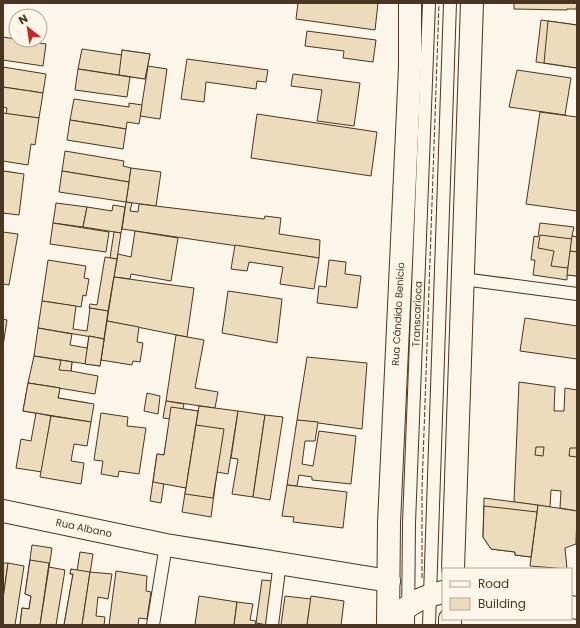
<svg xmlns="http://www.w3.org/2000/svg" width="580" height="628" font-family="Poppins,sans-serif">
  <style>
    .building { fill: #ecdcbc; stroke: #4a3520 }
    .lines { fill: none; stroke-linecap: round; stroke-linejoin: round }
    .service-casing { stroke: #4a3520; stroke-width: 14 }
    .minor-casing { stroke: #4a3520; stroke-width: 24 }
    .primary-casing { stroke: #4a3520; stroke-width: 24 }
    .service { stroke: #fbf6e9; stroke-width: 12 }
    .minor { stroke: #fbf6e9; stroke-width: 22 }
    .primary { stroke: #fbf6e9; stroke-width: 22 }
    .fence { stroke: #4a3520; stroke-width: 1; stroke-dasharray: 5 2; stroke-linecap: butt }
    .labels { text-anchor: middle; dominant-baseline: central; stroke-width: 3; stroke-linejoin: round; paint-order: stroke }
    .street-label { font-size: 10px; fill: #4a3520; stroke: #fbf6e9 }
  </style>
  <rect width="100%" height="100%" fill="#fbf6e9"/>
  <g class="building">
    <path d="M 298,3 L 378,3 L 375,30 L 296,19 Z"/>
    <path d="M 514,3 L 577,3 L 576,9 L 567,9 L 567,10 L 514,9 Z"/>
    <path d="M 541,20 L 577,25 L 577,68 L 536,62 Z"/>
    <path d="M 548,21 L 577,25 L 577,68 L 544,63 Z"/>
    <path d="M 307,31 L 376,40 L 373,62 L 343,58 L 344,51 L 305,46 Z"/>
    <path d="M 3,37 L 46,44 L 43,66 L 3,60 Z"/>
    <path d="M 82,49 L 122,55 L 122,50 L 150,54 L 145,79 L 78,69 Z"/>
    <path d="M 122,50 L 150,54 L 145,79 L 119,75 Z"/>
    <path d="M 187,59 L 268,70 L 266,82 L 257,81 L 256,89 L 206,82 L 204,102 L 181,99 Z"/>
    <path d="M 148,66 L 167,69 L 160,119 L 140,116 Z"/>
    <path d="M 3,67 L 46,74 L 43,93 L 3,87 Z"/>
    <path d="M 78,69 L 130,77 L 127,97 L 75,90 Z"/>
    <path d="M 517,70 L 571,78 L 565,115 L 509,107 Z"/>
    <path d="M 293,74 L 360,83 L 354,126 L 317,121 L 322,90 L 291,86 Z"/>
    <path d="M 3,87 L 43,93 L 39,118 L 6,114 L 7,108 L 3,107 Z"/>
    <path d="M 74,99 L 129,107 L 129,103 L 142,105 L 139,124 L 127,122 L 126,129 L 70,120 Z"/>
    <path d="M 540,112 L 577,117 L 577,211 L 526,204 Z"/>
    <path d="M 3,113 L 39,118 L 35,145 L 31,144 L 28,165 L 3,161 Z"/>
    <path d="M 257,114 L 377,132 L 371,176 L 251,158 Z"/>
    <path d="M 70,120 L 126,129 L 123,149 L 67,140 Z"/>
    <path d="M 65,151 L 124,161 L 123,166 L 131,168 L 129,182 L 62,171 Z"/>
    <path d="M 131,168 L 161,172 L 156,206 L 126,202 Z"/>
    <path d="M 3,171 L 16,173 L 13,194 L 10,194 L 7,213 L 3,213 Z"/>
    <path d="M 3,171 L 24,174 L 19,215 L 3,213 Z"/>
    <path d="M 62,171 L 129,182 L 126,202 L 59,192 Z"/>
    <path d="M 126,202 L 132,203 L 130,211 L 138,212 L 139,204 L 264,219 L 265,216 L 281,218 L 279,234 L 320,240 L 319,258 L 122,229 Z"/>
    <path d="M 56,203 L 87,207 L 83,227 L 53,223 Z"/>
    <path d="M 113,205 L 125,207 L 121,233 L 83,227 L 87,207 L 112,211 Z"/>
    <path d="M 53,223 L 109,232 L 106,252 L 50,244 Z"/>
    <path d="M 540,223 L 574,227 L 572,236 L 577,237 L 577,276 L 567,275 L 567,280 L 533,275 L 535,260 L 531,260 L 534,236 L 538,237 Z"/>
    <path d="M 135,231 L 178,238 L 171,281 L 131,274 L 130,279 L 114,277 L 118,254 L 131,257 Z"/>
    <path d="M 3,232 L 18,234 L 9,285 L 3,284 Z"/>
    <path d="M 114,232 L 121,233 L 117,259 L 110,258 Z"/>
    <path d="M 540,235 L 572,239 L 568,268 L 551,266 L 554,251 L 538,248 Z"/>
    <path d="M 572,236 L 577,237 L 577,252 L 570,251 Z"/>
    <path d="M 235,245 L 319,258 L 314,289 L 280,284 L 283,267 L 249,262 L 247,271 L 231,269 Z"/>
    <path d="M 570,251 L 577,252 L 577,276 L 567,275 Z"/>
    <path d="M 105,257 L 117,259 L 108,311 L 89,308 L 90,304 L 97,305 Z"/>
    <path d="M 48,260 L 86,266 L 84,278 L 89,279 L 86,296 L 83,295 L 81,307 L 42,301 Z"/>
    <path d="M 329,260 L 346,262 L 345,274 L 361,276 L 357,308 L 317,303 L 319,286 L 326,287 Z"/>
    <path d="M 114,277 L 194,288 L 187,337 L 107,321 Z"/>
    <path d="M 228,291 L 282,299 L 277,343 L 222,333 Z"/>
    <path d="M 42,301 L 76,306 L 73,329 L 87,331 L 90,308 L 108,311 L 104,339 L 38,328 Z"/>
    <path d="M 525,318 L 577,326 L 577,359 L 520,351 Z"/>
    <path d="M 3,319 L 7,320 L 3,346 Z"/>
    <path d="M 107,321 L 139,327 L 137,342 L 143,343 L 140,362 L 133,361 L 132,365 L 101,360 Z"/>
    <path d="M 38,328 L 72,334 L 70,345 L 87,348 L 89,336 L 104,339 L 100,366 L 34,356 Z"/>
    <path d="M 176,335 L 204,340 L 195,388 L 218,392 L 215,408 L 166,401 Z"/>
    <path d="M 89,336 L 104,339 L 100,366 L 85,364 Z"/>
    <path d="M 34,356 L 72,362 L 71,371 L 98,376 L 95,394 L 28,383 Z"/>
    <path d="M 307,357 L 367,363 L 362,429 L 297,420 Z"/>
    <path d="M 61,360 L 72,362 L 71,371 L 59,370 Z"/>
    <path d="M 519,382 L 555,387 L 554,411 L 564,411 L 565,388 L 577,390 L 577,511 L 560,508 L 561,491 L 551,490 L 550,507 L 514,502 Z"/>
    <path d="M 28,383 L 60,388 L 58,398 L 88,403 L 85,421 L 23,411 Z"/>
    <path d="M 28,383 L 60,388 L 58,398 L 94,404 L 91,422 L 23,411 Z"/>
    <path d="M 147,393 L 160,396 L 158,414 L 144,411 Z"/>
    <path d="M 166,401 L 184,404 L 183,409 L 198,411 L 186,488 L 164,483 L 161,503 L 150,501 L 157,454 L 164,455 L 170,419 L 163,418 Z"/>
    <path d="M 199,406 L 238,411 L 228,474 L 217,472 L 211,517 L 182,512 Z"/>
    <path d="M 171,407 L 198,411 L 186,488 L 153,482 L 157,454 L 164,455 Z"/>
    <path d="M 238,411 L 265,415 L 253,497 L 232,494 L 238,459 L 231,458 Z"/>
    <path d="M 36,413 L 51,416 L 42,472 L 16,468 L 21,439 L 31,441 Z"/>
    <path d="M 101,413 L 128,417 L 127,426 L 146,428 L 139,474 L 119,471 L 118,477 L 101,474 L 103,461 L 94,460 Z"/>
    <path d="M 265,415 L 283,417 L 270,500 L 253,497 Z"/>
    <path d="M 51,416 L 91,422 L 87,446 L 74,444 L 71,461 L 84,463 L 81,484 L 40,477 Z"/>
    <path d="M 297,420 L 318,422 L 315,441 L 305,441 L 302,464 L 313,466 L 319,431 L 356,436 L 351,484 L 312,480 L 312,477 L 299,475 L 297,486 L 287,485 Z"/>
    <path d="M 196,425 L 224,429 L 213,498 L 185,494 Z"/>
    <path d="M 536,447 L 544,447 L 543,456 L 535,455 Z"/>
    <path d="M 570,448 L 577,448 L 577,457 L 569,456 Z"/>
    <path d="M 287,485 L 347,492 L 343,528 L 293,522 L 294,517 L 282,516 Z"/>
    <path d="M 484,498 L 538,505 L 531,557 L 515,555 L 515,552 L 491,549 L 483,537 Z"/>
    <path d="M 538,505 L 577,511 L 576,544 L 565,548 L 567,569 L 530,566 Z"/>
    <path d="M 484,506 L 537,512 L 531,557 L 515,555 L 515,552 L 491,549 L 483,537 Z"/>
    <path d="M 32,545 L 52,548 L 40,625 L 20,625 L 22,608 L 29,609 L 31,596 L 25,594 Z"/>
    <path d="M 80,552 L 93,554 L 82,625 L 64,625 L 73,574 L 70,574 L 71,569 L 77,571 Z"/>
    <path d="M 30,560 L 49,563 L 40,625 L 20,625 L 22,608 L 29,609 L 31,596 L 25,594 Z"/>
    <path d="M 3,563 L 8,563 L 3,599 Z"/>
    <path d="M 8,563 L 24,566 L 15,625 L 3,625 L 3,599 Z"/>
    <path d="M 49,567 L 65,570 L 56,625 L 40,625 Z"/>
    <path d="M 71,569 L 90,572 L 82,625 L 64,625 L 73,574 L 70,574 Z"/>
    <path d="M 116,571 L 147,576 L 146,591 L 151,592 L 147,619 L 139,618 L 138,625 L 109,625 Z"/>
    <path d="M 90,572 L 112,574 L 108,599 L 98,597 L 96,616 L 105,617 L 104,625 L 82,625 Z"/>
    <path d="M 262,580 L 273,581 L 267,625 L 256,623 Z"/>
    <path d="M 199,596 L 237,602 L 234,625 L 195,625 Z"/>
    <path d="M 285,596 L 311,599 L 307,625 L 281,625 Z"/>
    <path d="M 311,596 L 344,601 L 341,625 L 307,625 Z"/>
    <path d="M 237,602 L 253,604 L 250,620 L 256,621 L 255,625 L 234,625 Z"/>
  </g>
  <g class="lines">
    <defs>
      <g id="service">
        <path d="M 463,279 L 577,294"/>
        <path d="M 153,625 L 166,545"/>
        <path d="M 272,625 L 280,562"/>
        <path d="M 408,625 L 409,523 L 429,3"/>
        <path d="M 429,625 L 450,3"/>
      </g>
      <g id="minor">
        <path d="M 3,511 L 166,545 L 389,581"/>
        <path d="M 571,607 L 577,608"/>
        <path d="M 389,625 C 404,606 420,597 443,592"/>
      </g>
      <g id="primary">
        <path d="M 453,569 L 472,3"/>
        <path d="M 388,625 L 389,523 L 410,67 L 410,3"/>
        <path d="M 450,625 L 450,619"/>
      </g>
    </defs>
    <use href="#service" class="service-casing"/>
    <use href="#minor" class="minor-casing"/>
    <use href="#primary" class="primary-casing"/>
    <use href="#service" class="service"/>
    <use href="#minor" class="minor"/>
    <use href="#primary" class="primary"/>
    <path class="fence" d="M 422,578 L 422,489 L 439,3"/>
  </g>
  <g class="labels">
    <g class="street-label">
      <text transform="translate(398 314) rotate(-87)">Rua Cândido Benício</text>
      <text transform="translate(417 314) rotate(-88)">Transcarioca</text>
      <text transform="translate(84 528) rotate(12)">Rua Albano</text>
    </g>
  </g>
  <rect width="580" height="628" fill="none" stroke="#4a3520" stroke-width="8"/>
  <rect x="442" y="568" width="130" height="52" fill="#fbf6e9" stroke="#b4a999"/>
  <rect x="450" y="581" width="20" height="6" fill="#fbf6e9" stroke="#b4a999"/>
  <text x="478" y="588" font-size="12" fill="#4a3520">Road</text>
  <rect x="450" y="598" width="20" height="12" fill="#ecdcbc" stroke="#b4a999"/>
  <text x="478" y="608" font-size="12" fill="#4a3520">Building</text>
  <g transform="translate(28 28) rotate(330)"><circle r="19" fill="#fbf6e9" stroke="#b4a999"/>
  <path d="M0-3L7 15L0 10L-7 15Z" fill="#c62828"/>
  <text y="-6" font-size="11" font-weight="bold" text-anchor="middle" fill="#4a3520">N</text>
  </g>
</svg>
